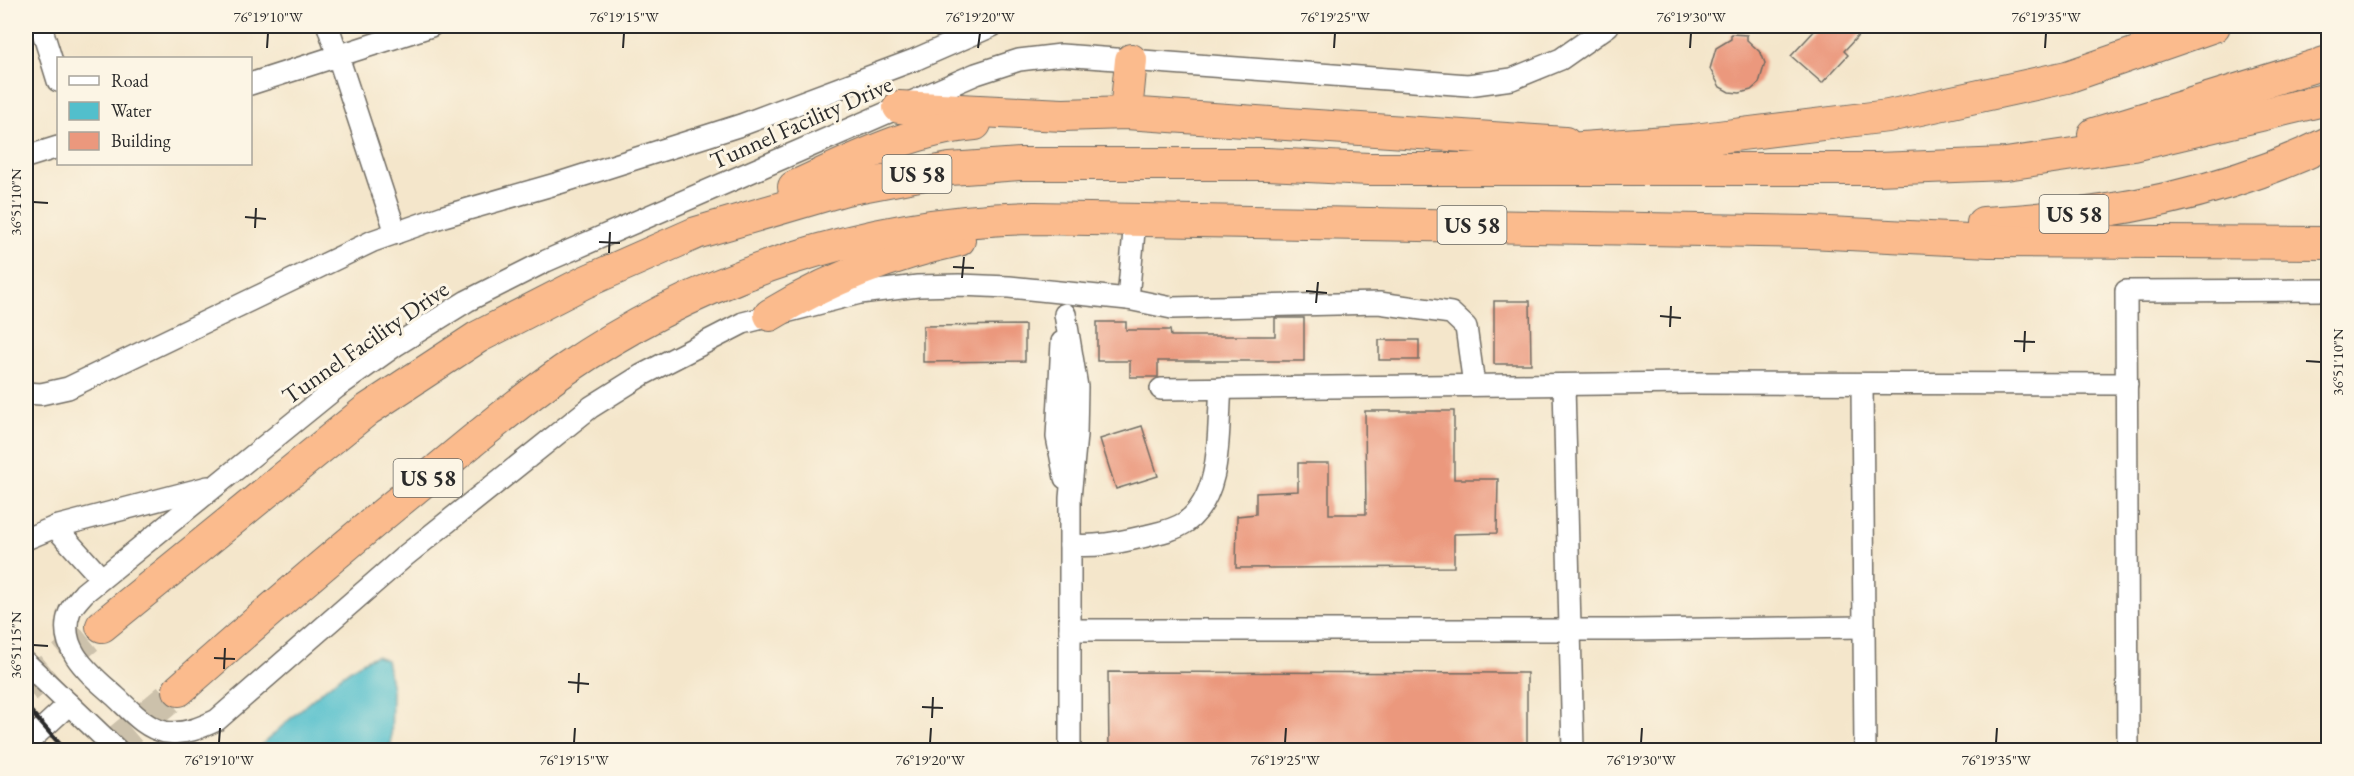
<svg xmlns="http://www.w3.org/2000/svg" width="2354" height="776" font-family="'EB Garamond',serif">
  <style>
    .water { fill: #52bfcc; stroke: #3e757c; stroke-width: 1.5 }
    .building { fill: #eb987d }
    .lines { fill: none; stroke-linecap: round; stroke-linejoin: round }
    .highway-tunnel { stroke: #ccc1ab; stroke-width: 32; stroke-dasharray: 32 16; stroke-linecap: butt }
    .minor-casing { stroke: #716c63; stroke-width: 24 }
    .highway-casing { stroke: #716c63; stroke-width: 34 }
    .minor { stroke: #fff; stroke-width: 21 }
    .highway { stroke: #fbbb8d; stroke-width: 32 }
    .rail { stroke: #2b2b2b; stroke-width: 4.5 }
    .ticks { fill: none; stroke: #2b2b2b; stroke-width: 2 }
    .labels { text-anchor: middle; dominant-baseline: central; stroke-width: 6; stroke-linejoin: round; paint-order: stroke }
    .shield { fill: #fcf5e5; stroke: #6a6863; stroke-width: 1.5 }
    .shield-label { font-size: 22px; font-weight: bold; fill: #2b2b2b }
    .street-label { font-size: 24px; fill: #2b2b2b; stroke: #fcf5e5 }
    .neatline { fill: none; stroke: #2b2b2b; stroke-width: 2 }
    .ticks-label { font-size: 15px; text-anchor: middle; fill: #2b2b2b }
  </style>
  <rect width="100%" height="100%" fill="#fcf5e5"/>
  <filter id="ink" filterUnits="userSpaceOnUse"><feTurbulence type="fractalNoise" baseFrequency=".0167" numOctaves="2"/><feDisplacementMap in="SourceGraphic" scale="12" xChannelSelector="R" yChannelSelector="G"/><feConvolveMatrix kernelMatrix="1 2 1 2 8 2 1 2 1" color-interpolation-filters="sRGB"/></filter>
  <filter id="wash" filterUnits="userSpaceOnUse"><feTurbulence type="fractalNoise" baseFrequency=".008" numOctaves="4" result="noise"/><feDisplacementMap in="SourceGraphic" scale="24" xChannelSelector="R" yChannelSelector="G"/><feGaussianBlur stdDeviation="1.35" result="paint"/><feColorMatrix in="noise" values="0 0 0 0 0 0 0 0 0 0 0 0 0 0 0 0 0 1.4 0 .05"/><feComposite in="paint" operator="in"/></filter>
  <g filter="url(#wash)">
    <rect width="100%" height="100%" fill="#f4e6cb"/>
    <path class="water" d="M 376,656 L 386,660 L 392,689 L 391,750 L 256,750 C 282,727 345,665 376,656 Z"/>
    <g id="blocks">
      <g class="building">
        <path d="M 1819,26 L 1867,26 L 1844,51 L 1848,55 L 1822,83 L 1791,56 Z"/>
        <path d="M 1731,34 L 1747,35 L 1747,40 L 1761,53 L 1765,63 L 1759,83 L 1751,90 L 1740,93 L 1729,92 L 1720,87 L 1710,69 L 1716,48 L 1731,39 Z"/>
        <path d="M 1494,301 L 1530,301 L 1531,364 L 1494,364 Z"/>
        <path d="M 1275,318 L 1304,318 L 1304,361 L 1158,361 L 1158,377 L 1130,377 L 1130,361 L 1097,361 L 1097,322 L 1126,322 L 1126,330 L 1170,330 L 1171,336 L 1275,336 Z"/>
        <path d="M 1025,325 L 1025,361 L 923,362 L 923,326 Z"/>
        <rect x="1379" y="340" width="40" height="20"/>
        <path d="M 1365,411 L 1454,411 L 1454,479 L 1498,479 L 1497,533 L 1454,534 L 1454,567 L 1236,568 L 1237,516 L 1256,514 L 1256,493 L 1298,491 L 1298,463 L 1329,463 L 1329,514 L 1366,514 Z"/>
        <path d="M 1142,426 L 1158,476 L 1116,489 L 1100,439 Z"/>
        <path d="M 1108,672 L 1527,673 L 1527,750 L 1109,750 Z"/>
      </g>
    </g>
  </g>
  <g filter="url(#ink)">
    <use href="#blocks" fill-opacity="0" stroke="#716c63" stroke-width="1.5"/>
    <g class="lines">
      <g class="highway-tunnel">
        <path d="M 26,688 L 102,626"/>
        <path d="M 107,750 L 179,690"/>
      </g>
      <defs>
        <g id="minor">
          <path d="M 41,26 L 58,81"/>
          <path d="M 328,26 L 396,233"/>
          <path d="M 250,84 L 431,26"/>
          <path d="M 26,157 L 58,147"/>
          <path d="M 1128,299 L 1135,220"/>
          <path d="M 1065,314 L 1077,387 L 1076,435 L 1070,498 L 1070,750"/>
          <path d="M 1062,342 L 1057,437 L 1065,478"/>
          <path d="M 1862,384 L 1865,750"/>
          <path d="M 1474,385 L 1466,327 L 1451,313 L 1379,303 L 1172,308 L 1128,299 L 1009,287 L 959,285 L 918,286 L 860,293 L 743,323 L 642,375 L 591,407 L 405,556 L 217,720 C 200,728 184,735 165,732 C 145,728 131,711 117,698 C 93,676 55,649 70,611 C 73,605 80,598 84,593 L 336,388 L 396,345 L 467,301 L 546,261 L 976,74 L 1019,60 L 1061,55 L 1468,85 L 1512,79 L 1561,59 L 1608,26"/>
          <path d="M 1564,385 L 1573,750"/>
          <path d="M 1161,389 L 1692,383 L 2127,384"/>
          <path d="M 26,393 L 41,394 L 68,388 L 373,241 L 444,216 L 559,183 L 741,125 L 914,60 L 992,26"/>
          <path d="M 55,527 L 208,487"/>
          <path d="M 26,539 L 55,527 L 101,578"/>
          <path d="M 1070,545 C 1097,547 1116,543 1142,537 C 1157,533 1173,531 1186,522 C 1224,494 1217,429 1221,388"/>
          <path d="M 1070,630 L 1630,630 L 1864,627"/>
          <path d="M 26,663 L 117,750"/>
          <path d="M 26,744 L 69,704"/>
          <path d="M 2128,750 L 2126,291 L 2328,290"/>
        </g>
        <g id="highway">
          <path d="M 899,107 L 1063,115 L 1126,113 L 1565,143"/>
          <path d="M 1126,113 L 1131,60"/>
          <path d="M 2094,134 L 2328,62"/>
          <path d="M 1540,151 L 1694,140 L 1888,116 L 2067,77 L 2214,26"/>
          <path d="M 794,187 C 851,161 912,129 975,124"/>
          <path d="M 1983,223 C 2101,217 2222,195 2328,143"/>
          <path d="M 770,315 C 829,279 891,255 959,240"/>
          <path d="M 102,626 L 367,410 L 478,337 L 585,282 L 696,233 L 846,189 L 950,169 L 1020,164 L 1267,164 L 1369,169 L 1877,169 L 2006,164 L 2134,145 L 2328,99"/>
          <path d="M 179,690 C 256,622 333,555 413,490 C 462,450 510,408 563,371 C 700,276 867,220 1035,218 L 1809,232 L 1989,241 L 2328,243"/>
        </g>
      </defs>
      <use href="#minor" class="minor-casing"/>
      <use href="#highway" class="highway-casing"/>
      <use href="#minor" class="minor"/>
      <use href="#highway" class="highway"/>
      <path class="rail" d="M 26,706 L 65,750"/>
    </g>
  </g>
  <path class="ticks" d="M 267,48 L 268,33M 623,48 L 624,33M 978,48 L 980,33M 1334,48 L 1335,33M 1690,48 L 1691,33M 2045,48 L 2046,33M 33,202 L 48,203M 245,217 L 266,219M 255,228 L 256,208M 599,242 L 620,243M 609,253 L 610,232M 953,267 L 974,268M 962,278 L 964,257M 1306,291 L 1327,293M 1316,303 L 1318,282M 1660,316 L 1681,318M 1670,327 L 1671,306M 2014,341 L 2035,342M 2024,352 L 2025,331M 2306,361 L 2321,362M 33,645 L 48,646M 214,658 L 235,659M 224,669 L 225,648M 568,682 L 589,684M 578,693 L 579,673M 922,707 L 943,708M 932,718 L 933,697M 219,743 L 220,728M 574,743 L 575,728M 930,743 L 931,728M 1285,743 L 1286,728M 1641,743 L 1642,728M 1996,743 L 1997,728"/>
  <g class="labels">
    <g class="shield">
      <rect x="882.5" y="155" width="69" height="38" rx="4.5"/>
      <rect x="2039.5" y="195" width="69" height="38" rx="4.5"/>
      <rect x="1437.5" y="206" width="69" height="38" rx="4.5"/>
      <rect x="393.5" y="459" width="69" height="38" rx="4.5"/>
    </g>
    <g class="shield-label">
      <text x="917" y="174">US 58</text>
      <text x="2074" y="214">US 58</text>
      <text x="1472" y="225">US 58</text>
      <text x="428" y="478">US 58</text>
    </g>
    <g class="street-label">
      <text transform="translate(801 122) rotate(-24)">Tunnel Facility Drive</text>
      <text transform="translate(365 342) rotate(-35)">Tunnel Facility Drive</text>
    </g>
  </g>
  <rect width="2354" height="776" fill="none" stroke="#fcf5e5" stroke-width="66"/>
  <rect x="57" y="57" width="195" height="108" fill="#fcf5e5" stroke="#a8a49b" stroke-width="1.5"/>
  <rect x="69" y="76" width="30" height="9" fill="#ffffff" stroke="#a8a49b" stroke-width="1.5"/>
  <text x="111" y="87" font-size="18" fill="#2b2b2b">Road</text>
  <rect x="69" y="102" width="30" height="18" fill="#52bfcc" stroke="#a8a49b" stroke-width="1.5"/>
  <text x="111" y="117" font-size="18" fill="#2b2b2b">Water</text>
  <rect x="69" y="132" width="30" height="18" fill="#eb987d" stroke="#a8a49b" stroke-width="1.5"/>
  <text x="111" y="147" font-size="18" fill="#2b2b2b">Building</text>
  <rect x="33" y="33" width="2288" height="710" class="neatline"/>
  <g class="ticks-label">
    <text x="268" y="22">76°19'10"W</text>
    <text x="624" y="22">76°19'15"W</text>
    <text x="980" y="22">76°19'20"W</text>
    <text x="1335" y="22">76°19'25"W</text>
    <text x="1691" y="22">76°19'30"W</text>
    <text x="2046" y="22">76°19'35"W</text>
    <text transform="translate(16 202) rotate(-90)" y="5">36°51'10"N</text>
    <text transform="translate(2338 362) rotate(-90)" y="5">36°51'10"N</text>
    <text transform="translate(16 645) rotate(-90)" y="5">36°51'15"N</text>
    <text x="219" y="765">76°19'10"W</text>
    <text x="574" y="765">76°19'15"W</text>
    <text x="930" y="765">76°19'20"W</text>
    <text x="1285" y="765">76°19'25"W</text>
    <text x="1641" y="765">76°19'30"W</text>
    <text x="1996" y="765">76°19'35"W</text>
  </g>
</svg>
